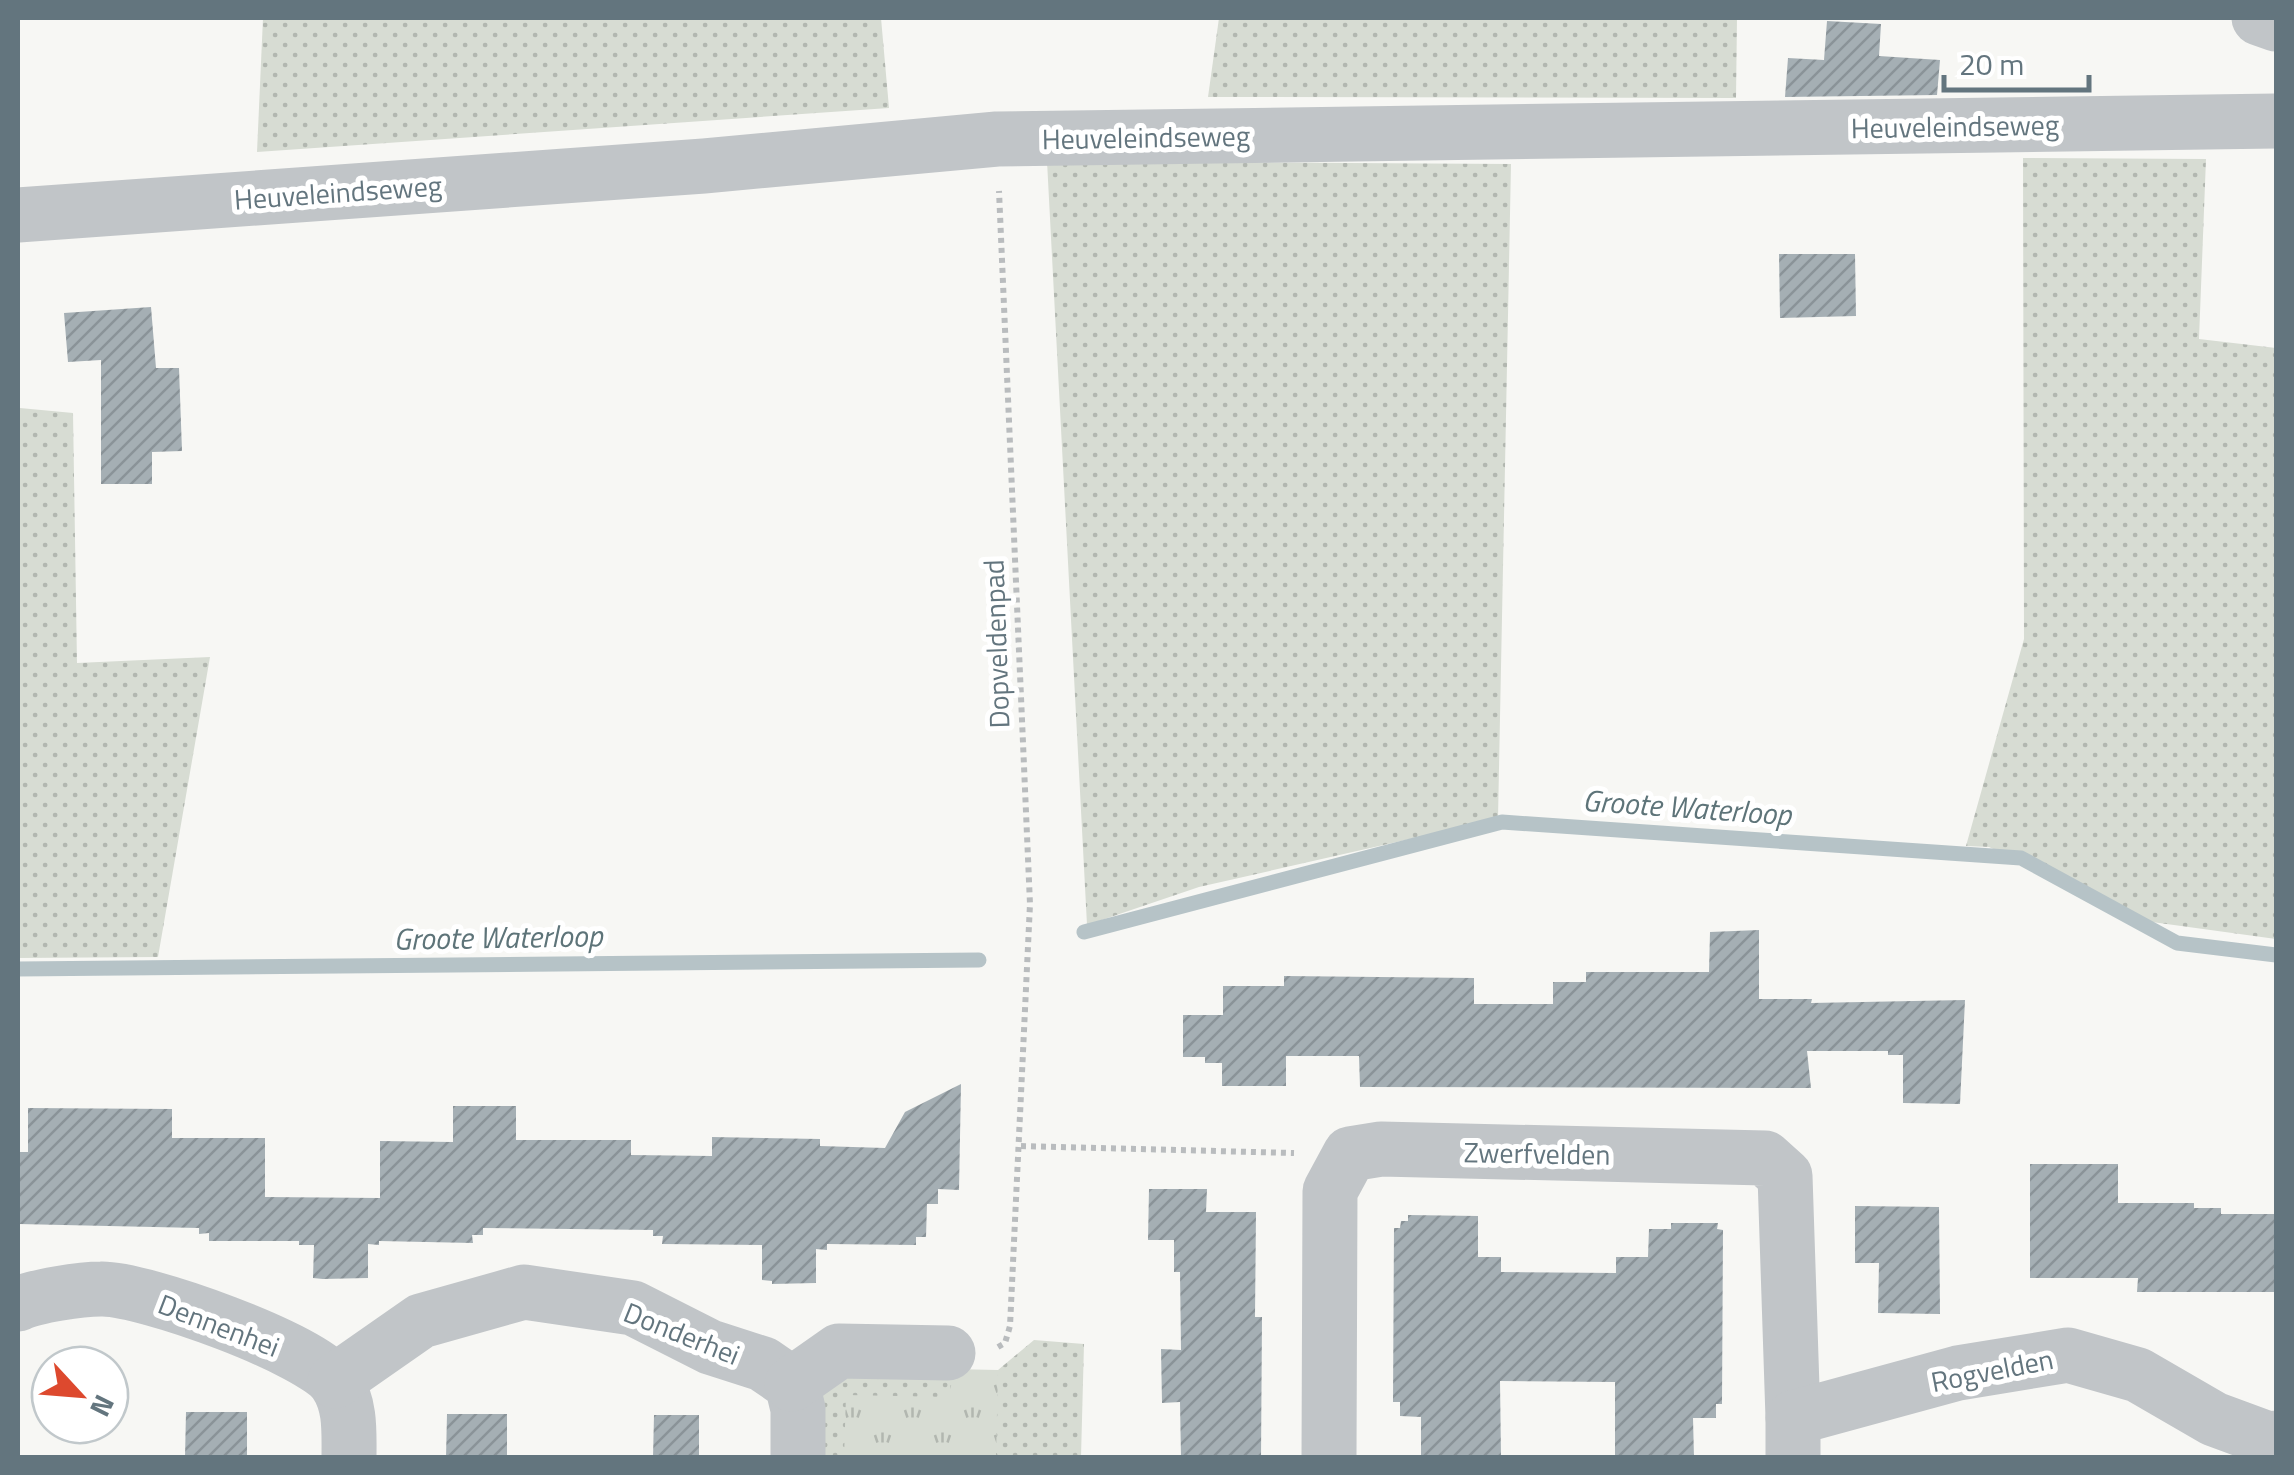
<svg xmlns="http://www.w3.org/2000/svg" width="2294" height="1475" font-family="'Titillium Web',sans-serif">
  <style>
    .grass { fill: url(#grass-dots) }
    .park { fill: url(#park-tufts) }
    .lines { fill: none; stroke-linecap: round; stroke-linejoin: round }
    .stream { stroke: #b6c3c7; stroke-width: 15 }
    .building { fill: url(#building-hatch) }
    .path { stroke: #b9bcbe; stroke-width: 6; stroke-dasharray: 5 5; stroke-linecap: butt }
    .street { stroke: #c1c5c8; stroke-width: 55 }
    .labels { text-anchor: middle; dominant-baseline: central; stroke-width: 10; stroke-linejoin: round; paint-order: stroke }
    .street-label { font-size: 28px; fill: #63757e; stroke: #fff }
    .water-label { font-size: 30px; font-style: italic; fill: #5e7479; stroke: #fff }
  </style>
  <defs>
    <pattern id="grass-dots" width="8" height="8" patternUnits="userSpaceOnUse" patternTransform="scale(2.5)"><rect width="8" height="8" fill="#d7dcd3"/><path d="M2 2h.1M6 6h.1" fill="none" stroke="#b2b7b0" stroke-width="1.8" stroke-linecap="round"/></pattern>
    <pattern id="park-tufts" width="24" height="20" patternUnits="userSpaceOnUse" patternTransform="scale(2.5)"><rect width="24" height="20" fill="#d7dcd3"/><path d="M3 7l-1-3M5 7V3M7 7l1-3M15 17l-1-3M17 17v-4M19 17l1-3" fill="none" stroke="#b2b7b0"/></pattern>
    <pattern id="building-hatch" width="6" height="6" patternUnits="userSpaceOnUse" patternTransform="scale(2.5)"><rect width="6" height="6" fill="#a5afb4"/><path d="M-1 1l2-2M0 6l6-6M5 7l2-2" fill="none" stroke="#8a9398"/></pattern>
  </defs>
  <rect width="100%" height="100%" fill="#f7f7f4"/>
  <g class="grass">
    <path d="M 263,18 L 881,18 L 889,108 L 257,152 Z"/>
    <path d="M 1219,18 L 1737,18 L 1736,98 L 1208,97 Z"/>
    <path d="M 2023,158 L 2206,159 L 2199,339 L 2276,348 L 2276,939 L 2152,922 L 1989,847 L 1966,846 L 2024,639 Z"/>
    <path d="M 1047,161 L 1511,164 L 1498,819 L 1199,887 L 1087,925 Z"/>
    <path d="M 20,236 L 20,408 L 73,413 L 77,663 L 210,657 L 158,957 L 18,958 L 18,237 Z"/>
    <path d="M 1034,1340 L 1084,1344 L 1081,1457 L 814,1458 L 814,1404 L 835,1373 L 998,1370 Z"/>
  </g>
  <path class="park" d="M 951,1369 L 998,1370 L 996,1457 L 844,1458 L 846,1395 L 950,1397 Z"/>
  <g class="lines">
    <g class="stream">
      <path d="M 1084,932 L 1502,822 L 2021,858 L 2177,943 L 2276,955"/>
      <path d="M 18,969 L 979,960"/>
    </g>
  </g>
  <g class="building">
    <path d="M 1827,21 L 1881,24 L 1879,56 L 1940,60 L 1937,95 L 1785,97 L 1788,58 L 1824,60 Z"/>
    <path d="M 1779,254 L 1855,254 L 1856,316 L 1780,318 Z"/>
    <path d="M 151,307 L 156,368 L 179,368 L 182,451 L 152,452 L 152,484 L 101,484 L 101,360 L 68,362 L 64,313 Z"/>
    <path d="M 1759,930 L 1759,999 L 1812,999 L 1811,1003 L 1965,1000 L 1960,1104 L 1903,1103 L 1903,1055 L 1888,1055 L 1888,1051 L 1807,1051 L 1811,1088 L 1360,1087 L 1359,1056 L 1286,1056 L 1286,1086 L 1222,1086 L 1222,1063 L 1205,1063 L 1205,1057 L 1183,1057 L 1183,1015 L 1223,1015 L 1223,986 L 1284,986 L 1284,976 L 1474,978 L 1474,1004 L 1553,1004 L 1553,982 L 1586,982 L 1586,972 L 1709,972 L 1710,932 Z"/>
    <path d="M 961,1084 L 959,1190 L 938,1189 L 938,1204 L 927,1204 L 926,1237 L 916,1237 L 916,1245 L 827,1244 L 827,1250 L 816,1249 L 816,1283 L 772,1284 L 772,1281 L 762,1280 L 762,1245 L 662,1244 L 663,1236 L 653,1236 L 653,1230 L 483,1228 L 483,1235 L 472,1235 L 473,1243 L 379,1241 L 379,1245 L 368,1244 L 368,1278 L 323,1279 L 313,1278 L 314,1245 L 299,1245 L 299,1241 L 209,1241 L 209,1233 L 199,1234 L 199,1228 L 18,1224 L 18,1152 L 28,1152 L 28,1108 L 172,1109 L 172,1138 L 265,1138 L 265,1197 L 380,1198 L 380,1141 L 453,1142 L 453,1106 L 516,1106 L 516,1140 L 631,1140 L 631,1155 L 712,1156 L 712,1137 L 820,1139 L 820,1146 L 885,1148 L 905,1112 Z"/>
    <path d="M 2030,1164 L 2118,1164 L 2118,1203 L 2194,1203 L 2194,1208 L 2221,1208 L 2221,1214 L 2276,1214 L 2276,1292 L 2137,1292 L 2138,1278 L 2030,1278 Z"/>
    <path d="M 1149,1189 L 1207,1189 L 1206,1212 L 1256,1212 L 1255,1317 L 1262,1317 L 1261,1458 L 1181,1458 L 1180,1402 L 1162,1403 L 1161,1349 L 1181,1350 L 1180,1272 L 1174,1272 L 1174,1240 L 1148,1240 Z"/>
    <path d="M 1855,1206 L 1939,1207 L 1940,1314 L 1878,1313 L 1879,1263 L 1855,1263 Z"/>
    <path d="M 1408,1215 L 1478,1216 L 1478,1257 L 1501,1257 L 1501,1272 L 1616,1273 L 1616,1257 L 1648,1257 L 1649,1229 L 1671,1229 L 1671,1223 L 1718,1223 L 1717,1229 L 1723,1230 L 1722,1404 L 1716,1404 L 1716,1418 L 1693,1418 L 1694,1458 L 1615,1458 L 1615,1382 L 1500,1381 L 1501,1458 L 1421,1458 L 1421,1417 L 1400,1416 L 1400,1402 L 1393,1402 L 1394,1228 L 1400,1228 L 1401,1221 L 1408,1221 Z"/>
    <path d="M 186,1412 L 247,1412 L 247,1458 L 185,1458 Z"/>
    <path d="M 447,1414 L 507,1414 L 507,1458 L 446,1458 Z"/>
    <path d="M 654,1415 L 699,1415 L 699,1458 L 653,1458 Z"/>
  </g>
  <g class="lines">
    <g class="path">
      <path d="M 1021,1146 L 1294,1153"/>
      <path d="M 998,1347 L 1005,1343 L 1010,1326 L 1030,904 L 999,191"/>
    </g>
    <g class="street">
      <path d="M 2259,18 L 2276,24"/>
      <path d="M 18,215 L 704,166 L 997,139 L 2276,121"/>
      <path d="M 18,1304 C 35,1296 81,1289 101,1289 C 143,1288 313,1349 336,1383 C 351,1405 349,1432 349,1458"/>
      <path d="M 335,1381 L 421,1321 L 524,1292 L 633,1308 L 710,1347 L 763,1364 L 792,1384 L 798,1409 L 798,1458"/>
      <path d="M 792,1384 L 839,1351 L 948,1353"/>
      <path d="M 1329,1458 L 1330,1191 L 1350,1154 L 1381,1149 L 1765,1158 L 1785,1176 L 1793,1418"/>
      <path d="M 1793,1458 L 1793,1418 L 1958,1373 L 2068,1355 L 2138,1375 L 2214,1419 L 2271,1440 L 2276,1438"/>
    </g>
  </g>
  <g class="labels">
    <g class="street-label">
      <text transform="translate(1955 126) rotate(-1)">Heuveleindseweg</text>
      <text transform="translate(1146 137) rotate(-1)">Heuveleindseweg</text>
      <text transform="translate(338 192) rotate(-4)">Heuveleindseweg</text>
      <text transform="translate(996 644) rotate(-92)">Dopveldenpad</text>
      <text transform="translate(1537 1153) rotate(1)">Zwerfvelden</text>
      <text transform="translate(219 1325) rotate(21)">Dennenhei</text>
      <text transform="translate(682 1333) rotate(22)">Donderhei</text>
      <text transform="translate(1992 1370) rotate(-11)">Rogvelden</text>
    </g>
    <g class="water-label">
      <text transform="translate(1687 807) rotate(4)">Groote Waterloop</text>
      <text transform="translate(498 937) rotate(-1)">Groote Waterloop</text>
    </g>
  </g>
  <rect width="2294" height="1475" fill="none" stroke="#63757e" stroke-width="40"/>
  <g transform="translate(80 1395) rotate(116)"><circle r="48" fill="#ffffff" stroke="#c1c8cb" stroke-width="2.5"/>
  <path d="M0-8L18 38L0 25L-18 38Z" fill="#dd492e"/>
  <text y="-15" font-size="28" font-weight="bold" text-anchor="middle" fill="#63757e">N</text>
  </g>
  <path d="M1944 75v15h145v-15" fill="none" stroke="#63757e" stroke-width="5"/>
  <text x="1959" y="75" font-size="30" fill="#63757e" stroke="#ffffff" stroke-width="8" paint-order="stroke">20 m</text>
</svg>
